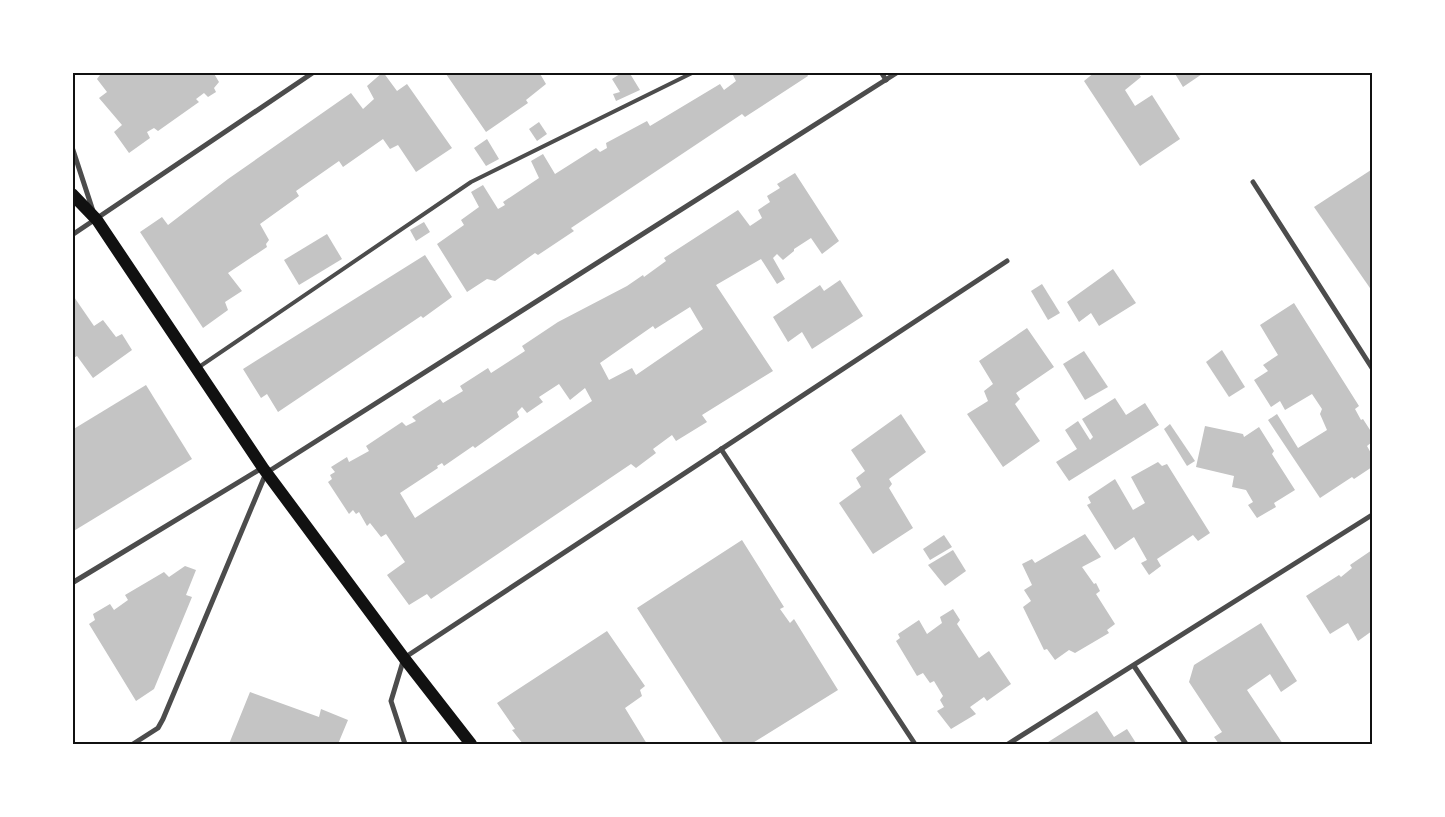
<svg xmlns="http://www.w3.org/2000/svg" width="1445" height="817" font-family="'PT Sans Narrow',sans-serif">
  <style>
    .building { fill: #c4c4c4; fill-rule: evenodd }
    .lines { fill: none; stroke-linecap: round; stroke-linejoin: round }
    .service { stroke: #4c4c4c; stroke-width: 4 }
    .minor { stroke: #4c4c4c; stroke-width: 5 }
    .primary { stroke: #111; stroke-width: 12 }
    .neatline { fill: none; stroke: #111; stroke-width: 2 }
  </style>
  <rect width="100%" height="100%" fill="#fff"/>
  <g class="building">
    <path d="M 98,72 L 213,72 L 219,82 L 214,88 L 216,92 L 208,97 L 204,93 L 196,99 L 199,102 L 158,131 L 154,128 L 147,132 L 150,138 L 129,153 L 114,132 L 122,125 L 99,98 L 107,92 L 97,79 L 100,75 Z"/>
    <path d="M 383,72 L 397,91 L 407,84 L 452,148 L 416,172 L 398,145 L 390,149 L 383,139 L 343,167 L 339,161 L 296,191 L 299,196 L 260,224 L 269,240 L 266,244 L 267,247 L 228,273 L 242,291 L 225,302 L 228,310 L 203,328 L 140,232 L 162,217 L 168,225 L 228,179 L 351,93 L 363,109 L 374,99 L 367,86 Z"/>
    <path d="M 448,72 L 539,72 L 546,84 L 526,100 L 528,103 L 486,132 L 446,74 Z"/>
    <path d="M 623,72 L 629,72 L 640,90 L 616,101 L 613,94 L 620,92 L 612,79 Z"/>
    <path d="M 737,72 L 806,72 L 808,76 L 745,117 L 742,114 L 571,228 L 574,231 L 538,255 L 535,253 L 495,281 L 487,279 L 467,292 L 437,244 L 464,225 L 461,220 L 479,207 L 471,192 L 483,185 L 498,209 L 505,205 L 503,202 L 539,178 L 531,161 L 543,154 L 555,174 L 596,148 L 600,152 L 607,148 L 606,143 L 647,121 L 650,126 L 720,84 L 724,90 L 736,81 L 733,75 Z"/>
    <path d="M 1095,72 L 1138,72 L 1141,77 L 1125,90 L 1135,106 L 1152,95 L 1180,139 L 1140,166 L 1084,81 Z"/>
    <path d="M 1174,72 L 1205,72 L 1183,87 Z"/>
    <path d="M 539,122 L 547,134 L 537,141 L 529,129 Z"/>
    <path d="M 487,139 L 499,159 L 486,166 L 474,148 Z"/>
    <path d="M 1371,170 L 1372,172 L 1372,291 L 1314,207 Z"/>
    <path d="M 795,173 L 839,241 L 822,254 L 811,238 L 794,249 L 794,251 L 783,260 L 777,254 L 773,258 L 785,279 L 777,284 L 761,259 L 716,285 L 773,371 L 702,415 L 707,422 L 676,441 L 672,435 L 653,449 L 656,453 L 636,468 L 631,464 L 431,599 L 427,594 L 409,605 L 387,575 L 405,562 L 386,534 L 381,537 L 370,523 L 367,526 L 359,512 L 356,514 L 353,510 L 349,514 L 328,482 L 332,479 L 330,475 L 335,472 L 331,467 L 347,457 L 349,462 L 369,451 L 366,446 L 402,422 L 406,426 L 416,421 L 412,417 L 440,399 L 443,403 L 463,391 L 460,386 L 488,368 L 491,373 L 525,351 L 522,346 L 558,322 L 627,286 L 643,275 L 644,277 L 666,261 L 664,258 L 738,210 L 750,226 L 762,218 L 758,210 L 770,202 L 767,196 L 780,188 L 777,184 ZM 690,307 L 703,329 L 636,375 L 632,368 L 609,380 L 600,363 L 653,326 L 655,329 ZM 559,384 L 570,400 L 585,388 L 592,401 L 415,518 L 400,493 L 438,468 L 437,466 L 442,463 L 444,466 L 473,446 L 475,448 L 519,417 L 517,412 L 522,407 L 527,413 L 543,402 L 539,397 Z"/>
    <path d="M 424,222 L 430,232 L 416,241 L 410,230 Z"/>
    <path d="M 327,234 L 342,259 L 299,285 L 284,260 Z"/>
    <path d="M 425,255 L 452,297 L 423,318 L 421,316 L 278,412 L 267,394 L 261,398 L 243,369 Z"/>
    <path d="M 1113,269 L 1136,303 L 1099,326 L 1091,313 L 1079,322 L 1067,302 Z"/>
    <path d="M 840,280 L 863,316 L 812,349 L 802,332 L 788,342 L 773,317 L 820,285 L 824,291 Z"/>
    <path d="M 1042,284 L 1060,313 L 1048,320 L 1031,291 Z"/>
    <path d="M 72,294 L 94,326 L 103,320 L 116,337 L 122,334 L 132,350 L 93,378 L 77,356 L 72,359 Z"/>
    <path d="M 1294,303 L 1359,406 L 1355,409 L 1361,420 L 1363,419 L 1372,433 L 1372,442 L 1367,446 L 1372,455 L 1372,467 L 1354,479 L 1352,477 L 1320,498 L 1268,420 L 1277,414 L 1298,448 L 1327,430 L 1320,414 L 1322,409 L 1312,394 L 1285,410 L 1280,401 L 1271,407 L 1254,380 L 1268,371 L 1263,365 L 1278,355 L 1260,325 Z"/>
    <path d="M 1027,328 L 1054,367 L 1016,393 L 1020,399 L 1015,404 L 1040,441 L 1003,467 L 967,414 L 988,401 L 984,391 L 993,384 L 979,361 Z"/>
    <path d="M 1222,350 L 1245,387 L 1229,397 L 1206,362 Z"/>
    <path d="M 1084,351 L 1108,387 L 1085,400 L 1063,364 Z"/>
    <path d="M 146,385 L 192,459 L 72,532 L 72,430 Z"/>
    <path d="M 1115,398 L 1126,415 L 1145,403 L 1159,425 L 1069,481 L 1056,462 L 1077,449 L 1065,430 L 1078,421 L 1090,440 L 1093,437 L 1082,419 Z"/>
    <path d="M 901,414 L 926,452 L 889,479 L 892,484 L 889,488 L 913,528 L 873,554 L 839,503 L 861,487 L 856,478 L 865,471 L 851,450 Z"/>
    <path d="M 1170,424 L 1195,461 L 1187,466 L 1164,429 Z"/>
    <path d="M 1205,426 L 1243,434 L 1244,437 L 1259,427 L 1274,451 L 1272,454 L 1295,490 L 1274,503 L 1276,507 L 1257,518 L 1248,505 L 1253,502 L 1246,490 L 1232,487 L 1234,476 L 1196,467 Z"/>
    <path d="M 1158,462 L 1162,466 L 1167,464 L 1210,533 L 1198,541 L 1193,535 L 1157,559 L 1161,566 L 1149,575 L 1141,563 L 1147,560 L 1134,537 L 1115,550 L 1087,505 L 1091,503 L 1088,497 L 1115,479 L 1133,510 L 1145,503 L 1131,477 Z"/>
    <path d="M 1085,534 L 1101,557 L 1082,567 L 1094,584 L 1096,583 L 1100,591 L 1096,594 L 1115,624 L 1107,630 L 1109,633 L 1075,653 L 1069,650 L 1055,660 L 1047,649 L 1044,650 L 1023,607 L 1031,601 L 1024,590 L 1032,585 L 1022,564 L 1032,559 L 1035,563 Z"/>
    <path d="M 944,535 L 952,547 L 930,560 L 923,549 Z"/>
    <path d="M 742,540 L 784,607 L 780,609 L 790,623 L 794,619 L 838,690 L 751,744 L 724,744 L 637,608 Z"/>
    <path d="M 953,550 L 966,571 L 945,586 L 928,565 Z"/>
    <path d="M 1372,550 L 1372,631 L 1358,641 L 1348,623 L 1330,634 L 1306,596 L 1339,575 L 1341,577 L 1352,568 L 1350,565 Z"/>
    <path d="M 185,566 L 196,570 L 186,595 L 192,597 L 154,689 L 136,701 L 89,624 L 95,620 L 93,614 L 110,604 L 114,610 L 128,600 L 125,595 L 164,572 L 169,577 Z"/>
    <path d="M 953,609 L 960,620 L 957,624 L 979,658 L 989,651 L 1011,684 L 987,701 L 984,697 L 970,707 L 976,714 L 951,729 L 937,711 L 944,707 L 940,700 L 943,696 L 934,681 L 930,683 L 923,673 L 917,676 L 896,641 L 900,638 L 898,634 L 919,620 L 927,634 L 942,623 L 940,617 Z"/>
    <path d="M 1261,623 L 1297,681 L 1281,692 L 1270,674 L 1247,690 L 1283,744 L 1219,744 L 1214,737 L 1222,732 L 1189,682 L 1194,665 Z"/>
    <path d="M 607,631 L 645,686 L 640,690 L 642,696 L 625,708 L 647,744 L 523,744 L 512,730 L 515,729 L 497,703 Z"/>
    <path d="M 250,692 L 319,717 L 321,709 L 348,720 L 338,744 L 229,744 Z"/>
    <path d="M 1097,711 L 1114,737 L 1127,729 L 1136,743 L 1133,744 L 1045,744 Z"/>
  </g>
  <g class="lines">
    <path class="service" d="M 199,367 L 471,182 L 694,72"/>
    <g class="minor">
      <path d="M 881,72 L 886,80"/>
      <path d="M 72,147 L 93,211"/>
      <path d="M 1253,182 L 1372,368"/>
      <path d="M 72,235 L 314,72"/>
      <path d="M 721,449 L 915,744"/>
      <path d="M 72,583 L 262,468"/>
      <path d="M 1134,666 L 1186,744"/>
      <path d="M 133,744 L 158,728 L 163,719 L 266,473 L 898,72"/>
      <path d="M 405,744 L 391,701 L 404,658 L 1007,261"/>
      <path d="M 1008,744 L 1372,515"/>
    </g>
    <path class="primary" d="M 72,194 L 97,220 L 263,468 L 404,658 L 471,744"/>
  </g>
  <rect width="1445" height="817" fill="none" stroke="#ffffff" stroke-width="148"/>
  <rect x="74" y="74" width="1297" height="669" class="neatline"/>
</svg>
